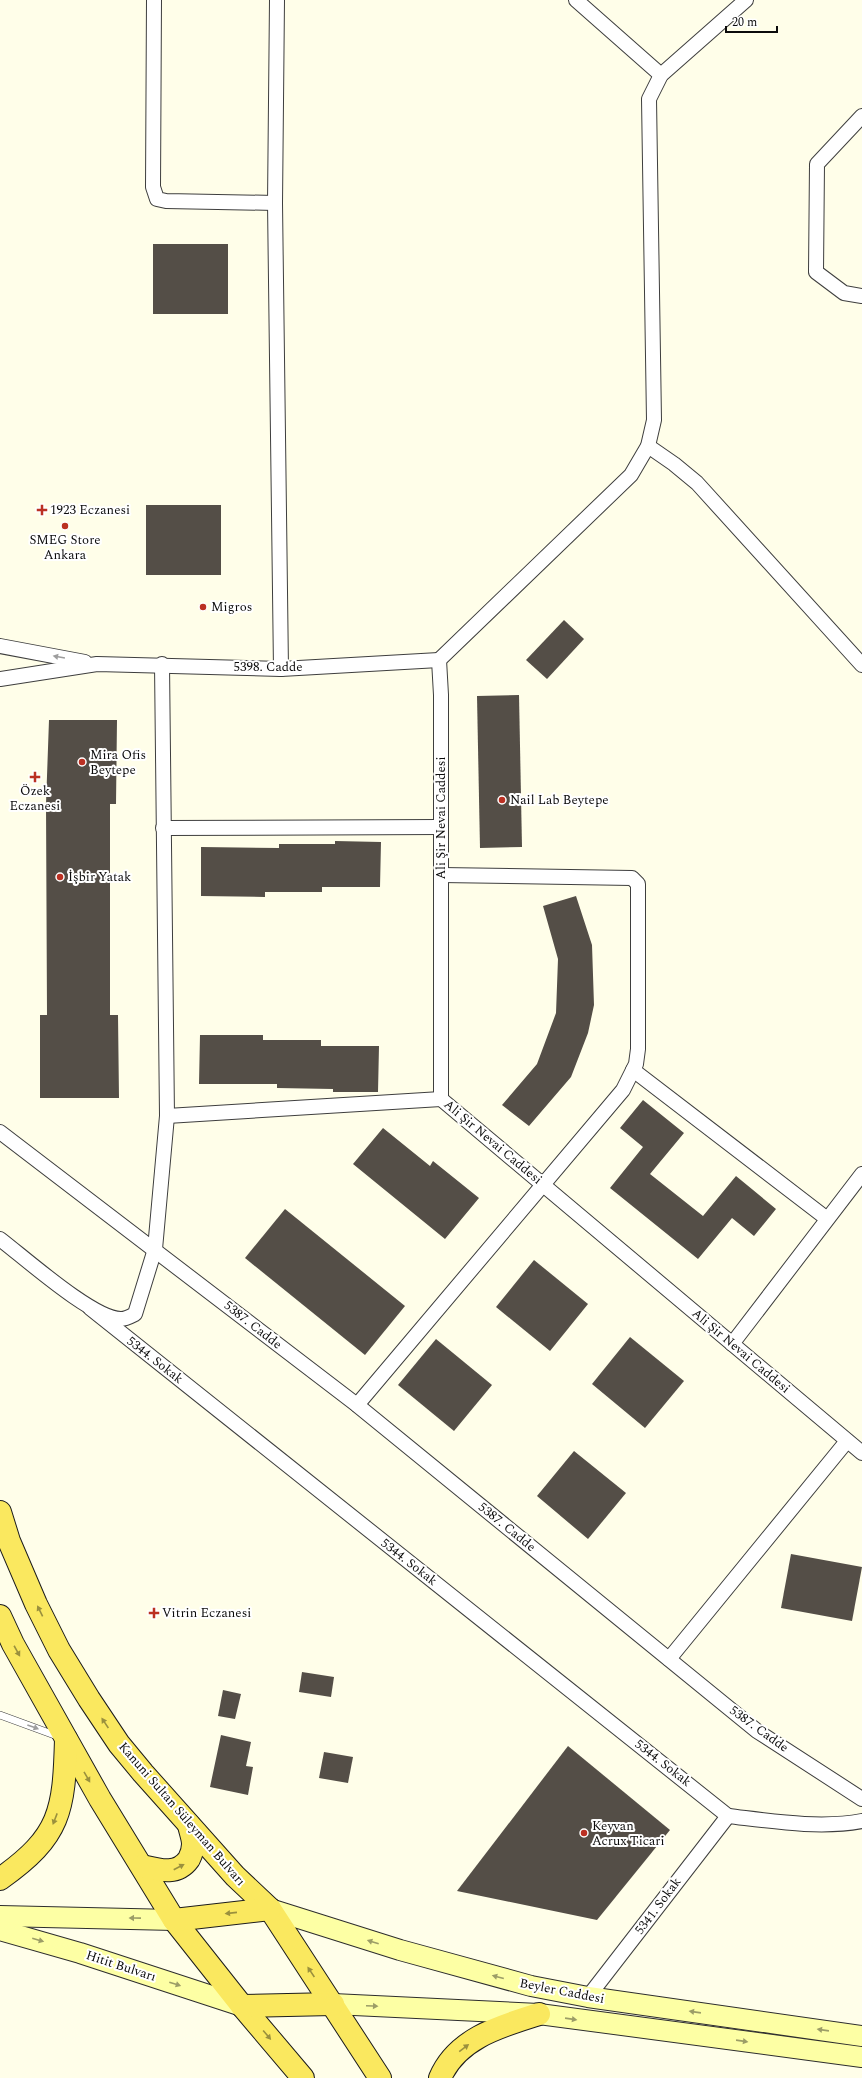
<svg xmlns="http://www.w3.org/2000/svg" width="862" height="2078" font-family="Spectral,serif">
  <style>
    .building { fill: #544e47 }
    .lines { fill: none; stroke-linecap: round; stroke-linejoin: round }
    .lane-casing { stroke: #3e3e3e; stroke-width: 8 }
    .street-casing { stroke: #3e3e3e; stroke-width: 16 }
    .secondary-casing { stroke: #2d2d2d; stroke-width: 22 }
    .primary-casing { stroke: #1c1c1c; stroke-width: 24 }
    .lane { stroke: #fff; stroke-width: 7 }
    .street { stroke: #fff; stroke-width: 14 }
    .secondary { stroke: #fdffa4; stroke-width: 20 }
    .primary { stroke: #fae85f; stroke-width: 22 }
    .oneway { fill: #9d9d9d }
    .oneway2 { fill: #9a903d }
    .oneway3 { fill: #9c9d67 }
    .poi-dot { fill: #bb3023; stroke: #fff; stroke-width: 1.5 }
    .labels { text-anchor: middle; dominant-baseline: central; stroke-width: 4; stroke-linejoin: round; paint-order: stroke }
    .poi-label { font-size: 13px; fill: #0b0b0b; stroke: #fff; text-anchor: start }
    .street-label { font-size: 13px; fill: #0b0b0b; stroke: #fff }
  </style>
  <rect width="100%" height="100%" fill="#fffee9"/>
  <g class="building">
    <rect x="153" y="244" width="75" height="70"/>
    <rect x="146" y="505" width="75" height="70"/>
    <path d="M 564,620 L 584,639 L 547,679 L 526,660 Z"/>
    <path d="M 519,695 L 522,847 L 480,848 L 477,696 Z"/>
    <path d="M 49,720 L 117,720 L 116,804 L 110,804 L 110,1015 L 118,1015 L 119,1098 L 40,1098 L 40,1015 L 47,1015 L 46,804 Z"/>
    <path d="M 335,841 L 381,842 L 380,887 L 322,887 L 322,892 L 265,892 L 265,897 L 201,896 L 201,847 L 279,848 L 279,844 L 335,844 Z"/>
    <path d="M 576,896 L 592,945 L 594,1005 L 588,1033 L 571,1077 L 529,1126 L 502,1105 L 537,1064 L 556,1013 L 558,959 L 543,906 Z"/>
    <path d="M 200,1035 L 263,1035 L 263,1040 L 321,1040 L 321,1046 L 379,1046 L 378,1092 L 333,1092 L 333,1089 L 277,1088 L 277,1084 L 199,1084 Z"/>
    <path d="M 643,1100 L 684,1133 L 650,1174 L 703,1216 L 736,1176 L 776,1209 L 754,1236 L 732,1218 L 698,1259 L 610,1188 L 643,1147 L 620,1128 Z"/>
    <path d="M 383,1128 L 430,1166 L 433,1161 L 479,1198 L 445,1239 L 353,1164 Z"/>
    <path d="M 285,1209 L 405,1306 L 365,1355 L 245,1258 Z"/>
    <path d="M 534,1260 L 588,1304 L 550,1351 L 496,1307 Z"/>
    <path d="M 630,1337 L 684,1381 L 645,1428 L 592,1384 Z"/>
    <path d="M 436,1339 L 492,1385 L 454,1431 L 398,1385 Z"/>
    <path d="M 574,1451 L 626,1493 L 588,1539 L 537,1496 Z"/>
    <path d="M 791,1554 L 862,1567 L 852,1621 L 781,1608 Z"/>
    <path d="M 302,1672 L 334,1677 L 331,1697 L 299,1692 Z"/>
    <path d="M 223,1690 L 241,1694 L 235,1719 L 218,1716 Z"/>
    <path d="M 221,1735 L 251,1742 L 246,1766 L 253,1767 L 248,1795 L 210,1787 Z"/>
    <path d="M 568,1746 L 670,1830 L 597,1920 L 457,1891 Z"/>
    <path d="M 324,1752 L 353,1757 L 348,1783 L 319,1778 Z"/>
  </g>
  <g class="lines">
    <defs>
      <path id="lane" d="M 0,1715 L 60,1737"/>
      <g id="street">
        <path d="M 154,0 L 153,187 L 157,199 L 166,201 L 275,203"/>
        <path d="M 277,0 L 275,203 L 281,669"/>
        <path d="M 576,0 L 661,75"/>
        <path d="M 862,116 L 817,164 L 816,272 L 844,293 L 862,296"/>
        <path d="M 648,446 L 674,464 L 697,483 L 862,665"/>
        <path d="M 0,646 L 85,662"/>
        <path d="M 439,660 L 441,695 L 441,1099 L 862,1453"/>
        <path d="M 439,660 L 631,475 L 648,446 L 654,420 L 649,99 L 661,75 L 746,0"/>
        <path d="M 0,679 L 97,664 L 281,669 L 439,660"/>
        <path d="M 163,828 L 441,827"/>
        <path d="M 633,1070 L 826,1218"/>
        <path d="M 167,1116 L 441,1099"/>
        <path d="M 0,1132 L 357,1405 L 757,1731 L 862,1799"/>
        <path d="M 0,1239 C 25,1258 93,1319 121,1319 C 126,1319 131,1316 135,1314 L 155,1249 L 167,1116 L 162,664"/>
        <path d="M 90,1308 L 728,1816"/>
        <path d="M 732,1344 L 862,1174"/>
        <path d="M 357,1405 L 623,1090 L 636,1064 L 638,1049 L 638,884 L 632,878 L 441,875"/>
        <path d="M 669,1659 L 847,1441"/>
        <path d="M 728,1816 C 771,1821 820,1829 862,1821"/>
        <path d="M 588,1997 L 728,1816"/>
      </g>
      <g id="secondary">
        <path d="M 270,1909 L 400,1950 L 531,1986 L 588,1997 L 862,2036"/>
        <path d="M 0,1916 L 174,1920"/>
        <path d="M 0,1930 L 80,1953 L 242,2006"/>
        <path d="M 333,2004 L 539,2014 L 862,2057"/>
      </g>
      <g id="primary">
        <path d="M 0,1512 L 9,1541 L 36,1604 L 59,1650 L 89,1699 L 119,1744 L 143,1773 L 235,1876 L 270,1909 L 380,2078"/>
        <path d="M 0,1616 L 13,1644 L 100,1799 L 174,1920 L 242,2006 L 303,2078"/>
        <path d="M 142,1866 C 159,1870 177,1876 189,1859 C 191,1855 193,1849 193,1844 C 193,1838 190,1831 189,1825"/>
        <path d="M 0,1879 C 61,1836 64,1811 66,1739"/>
        <path d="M 174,1920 L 270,1909"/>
        <path d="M 242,2006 L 333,2004"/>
        <path d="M 440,2078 C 457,2038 501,2026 539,2014"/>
      </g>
    </defs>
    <use href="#lane" class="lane-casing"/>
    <use href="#street" class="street-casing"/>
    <use href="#secondary" class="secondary-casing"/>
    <use href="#primary" class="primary-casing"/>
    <use href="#lane" class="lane"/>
    <use href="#street" class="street"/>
    <use href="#secondary" class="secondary"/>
    <use href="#primary" class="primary"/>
  </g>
  <defs><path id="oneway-solid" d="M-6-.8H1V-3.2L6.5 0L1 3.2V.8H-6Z"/></defs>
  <g class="oneway">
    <use href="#oneway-solid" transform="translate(59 657) rotate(-170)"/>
    <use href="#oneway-solid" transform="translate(33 1727) rotate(20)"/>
  </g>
  <g class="oneway2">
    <use href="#oneway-solid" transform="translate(40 1611) rotate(-116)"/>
    <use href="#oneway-solid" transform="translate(17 1651) rotate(61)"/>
    <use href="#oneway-solid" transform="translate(105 1723) rotate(-124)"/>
    <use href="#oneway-solid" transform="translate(87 1777) rotate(60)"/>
    <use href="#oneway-solid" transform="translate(55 1819) rotate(111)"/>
    <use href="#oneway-solid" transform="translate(179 1867) rotate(-28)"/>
    <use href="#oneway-solid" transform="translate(231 1913) rotate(174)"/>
    <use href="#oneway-solid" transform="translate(311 1972) rotate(-124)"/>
    <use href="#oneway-solid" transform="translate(267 2035) rotate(50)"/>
    <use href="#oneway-solid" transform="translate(464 2048) rotate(-37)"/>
  </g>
  <g class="oneway3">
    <use href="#oneway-solid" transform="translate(135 1918) rotate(-179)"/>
    <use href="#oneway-solid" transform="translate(38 1940) rotate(16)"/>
    <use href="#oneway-solid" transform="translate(373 1942) rotate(-162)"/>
    <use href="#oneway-solid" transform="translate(498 1977) rotate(-165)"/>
    <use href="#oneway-solid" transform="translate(175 1984) rotate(18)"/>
    <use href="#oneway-solid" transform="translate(372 2006) rotate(3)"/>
    <use href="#oneway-solid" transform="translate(695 2012) rotate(-172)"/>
    <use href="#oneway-solid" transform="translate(571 2019) rotate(8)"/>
    <use href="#oneway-solid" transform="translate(823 2030) rotate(-172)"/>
    <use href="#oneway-solid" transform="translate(742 2041) rotate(8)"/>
  </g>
  <g class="poi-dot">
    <path d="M40 504h4v4h4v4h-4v4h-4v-4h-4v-4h4z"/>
    <circle cx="65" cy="526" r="4"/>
    <circle cx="203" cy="607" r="4"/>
    <circle cx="82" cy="762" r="4"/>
    <path d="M33 771h4v4h4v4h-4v4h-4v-4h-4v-4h4z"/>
    <circle cx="502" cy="800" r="4"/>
    <circle cx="60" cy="877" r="4"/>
    <path d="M152 1607h4v4h4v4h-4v4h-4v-4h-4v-4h4z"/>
    <circle cx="584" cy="1833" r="4"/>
  </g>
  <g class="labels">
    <g class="poi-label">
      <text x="50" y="510">1923 Eczanesi</text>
      <text x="65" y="540" text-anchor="middle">SMEG Store<tspan x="65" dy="15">Ankara</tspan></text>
      <text x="211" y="607">Migros</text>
      <text x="90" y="755">Mira Ofis<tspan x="90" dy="15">Beytepe</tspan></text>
      <text x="35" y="791" text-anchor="middle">Özek<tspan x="35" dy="15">Eczanesi</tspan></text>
      <text x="510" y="800">Nail Lab Beytepe</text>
      <text x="68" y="877">İşbir Yatak</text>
      <text x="162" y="1613">Vitrin Eczanesi</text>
      <text x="592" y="1826">Keyvan<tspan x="592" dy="15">Acrux Ticari</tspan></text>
    </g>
    <g class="street-label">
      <text x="268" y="667">5398. Cadde</text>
      <text transform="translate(441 818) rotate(-90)">Ali Şir Nevai Caddesi</text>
      <text transform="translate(493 1142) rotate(40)">Ali Şir Nevai Caddesi</text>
      <text transform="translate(253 1325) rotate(38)">5387. Cadde</text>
      <text transform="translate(741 1351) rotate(40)">Ali Şir Nevai Caddesi</text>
      <text transform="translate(155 1360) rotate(38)">5344. Sokak</text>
      <text transform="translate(507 1527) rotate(39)">5387. Cadde</text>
      <text transform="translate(409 1562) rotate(38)">5344. Sokak</text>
      <text transform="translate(759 1729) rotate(36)">5387. Cadde</text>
      <text transform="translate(663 1763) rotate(38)">5344. Sokak</text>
      <text transform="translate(182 1814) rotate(49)">Kanuni Sultan Süleyman Bulvarı</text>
      <text transform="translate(658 1906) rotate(-53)">5341. Sokak</text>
      <text transform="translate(121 1966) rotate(18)">Hitit Bulvarı</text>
      <text transform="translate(562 1991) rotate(11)">Beyler Caddesi</text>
    </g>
  </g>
  <path d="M726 26v6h51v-6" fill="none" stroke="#0b0b0b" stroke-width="2"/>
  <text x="732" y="26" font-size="12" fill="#0b0b0b" stroke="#ffffff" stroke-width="3" paint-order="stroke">20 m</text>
</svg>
